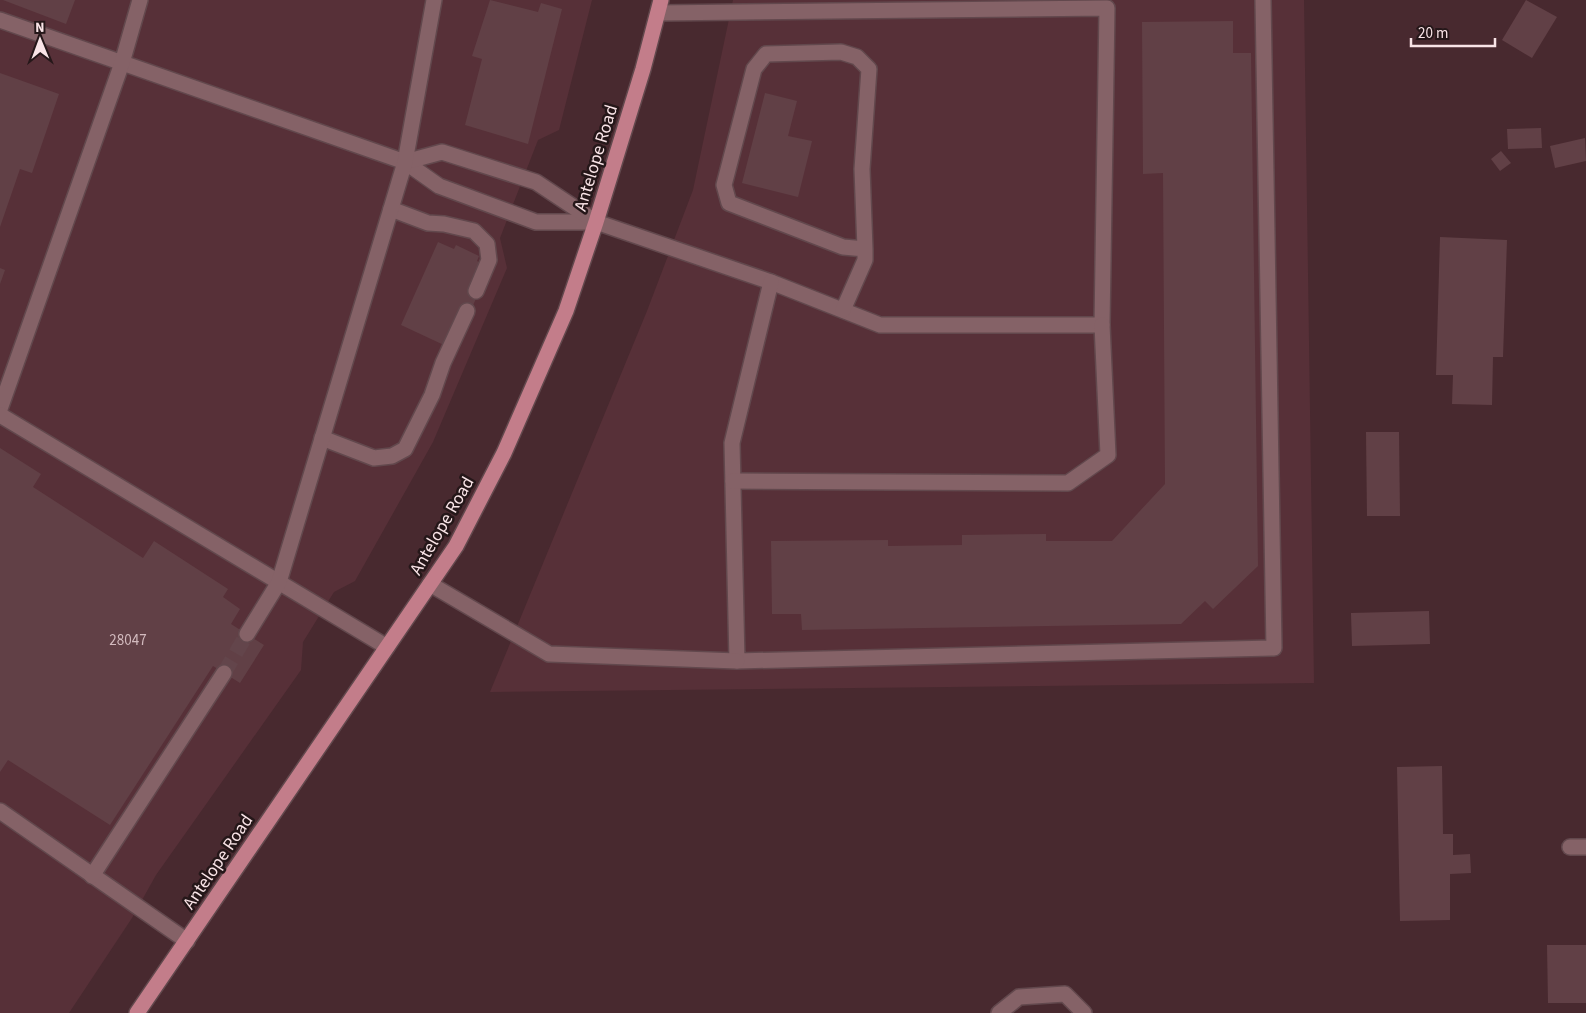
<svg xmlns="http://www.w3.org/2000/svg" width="1586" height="1013" font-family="'Source Sans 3',sans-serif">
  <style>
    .built { fill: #573038 }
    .building { fill: #614046 }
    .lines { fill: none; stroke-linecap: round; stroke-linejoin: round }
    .minor-tunnel { stroke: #63454b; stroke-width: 15; stroke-dasharray: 15 8; stroke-linecap: butt }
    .minor-casing { stroke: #62484d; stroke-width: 18 }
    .major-casing { stroke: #62484d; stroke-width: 18 }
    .minor { stroke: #856267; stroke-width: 15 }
    .major { stroke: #c37d8a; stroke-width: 15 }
    .labels { text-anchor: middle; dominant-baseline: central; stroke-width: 5; stroke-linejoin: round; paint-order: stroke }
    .number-label { font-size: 15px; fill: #d3bbbf }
    .street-label { font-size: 18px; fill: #f9e4e7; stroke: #251719 }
  </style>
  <rect width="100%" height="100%" fill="#48292f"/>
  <g class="built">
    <path d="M 0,0 L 592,0 L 559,130 L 538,140 L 500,238 L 507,268 L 433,442 L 355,581 L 334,592 L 303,642 L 301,670 L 156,875 L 132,918 L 69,1013 L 0,1013 Z"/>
    <path d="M 733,0 L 1304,0 L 1314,683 L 490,692 L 647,311 L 693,190 Z"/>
  </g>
  <g class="building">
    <path d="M 3,0 L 75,0 L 66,24 Z"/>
    <path d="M 490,0 L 538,12 L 541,3 L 562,9 L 528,144 L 465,125 L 482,59 L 472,56 Z"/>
    <path d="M 1526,0 L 1557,17 L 1532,58 L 1502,40 Z"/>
    <path d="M 1233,21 L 1233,53 L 1251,53 L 1258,566 L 1213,609 L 1205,601 L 1181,624 L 802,630 L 801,614 L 772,614 L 771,541 L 888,540 L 888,546 L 962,545 L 962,535 L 1046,534 L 1046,541 L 1112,541 L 1165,484 L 1163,173 L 1143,174 L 1142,22 Z"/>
    <path d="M 0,73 L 59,94 L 32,173 L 20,169 L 0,227 Z"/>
    <path d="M 765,93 L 797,101 L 788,136 L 812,141 L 798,197 L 742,183 Z"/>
    <path d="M 1541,128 L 1542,148 L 1508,149 L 1507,129 Z"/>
    <path d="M 1585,138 L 1586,161 L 1555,168 L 1550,146 Z"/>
    <path d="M 1501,151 L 1511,163 L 1500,171 L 1491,159 Z"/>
    <path d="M 1440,237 L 1507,240 L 1503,357 L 1493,357 L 1492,405 L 1452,404 L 1453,375 L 1436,375 Z"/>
    <path d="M 438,242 L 454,249 L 456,245 L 479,256 L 477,261 L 482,264 L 479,292 L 470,312 L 446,346 L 401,325 Z"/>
    <path d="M 0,268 L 5,270 L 0,284 Z"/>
    <path d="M 1366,432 L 1399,432 L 1400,516 L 1367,516 Z"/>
    <path d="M 0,448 L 41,474 L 33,487 L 143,558 L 154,541 L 228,589 L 223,597 L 240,609 L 231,624 L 264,645 L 240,683 L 213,666 L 110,825 L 8,760 L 0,772 Z"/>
    <path d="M 1429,611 L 1430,644 L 1352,646 L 1351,613 Z"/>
    <path d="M 1442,766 L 1443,834 L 1453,834 L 1453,855 L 1470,854 L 1471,873 L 1450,874 L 1450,920 L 1400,921 L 1397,767 Z"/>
    <path d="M 1547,945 L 1586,945 L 1586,1003 L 1548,1003 Z"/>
  </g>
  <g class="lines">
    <path class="minor-tunnel" d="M 224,673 L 247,634"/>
    <defs>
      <g id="minor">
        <path d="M 0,20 L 405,162 L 439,186 L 536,222 L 596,222"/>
        <path d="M 405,162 L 442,152 L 536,182 L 596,222 L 771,282 L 880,325 L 1102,325 L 1107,8 L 658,13"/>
        <path d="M 391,209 L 428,223 L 444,224 L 474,231 L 487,244 L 489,260 L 476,291"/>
        <path d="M 771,282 L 732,443 L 737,661 L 1274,648 L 1263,0"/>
        <path d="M 843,310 L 865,260 L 865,249 L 862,169 L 869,69 L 857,57 L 841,52 L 766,54 L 754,69 L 724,185 L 729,203 L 843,247 L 865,249"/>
        <path d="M 0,409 L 122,63 L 140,0"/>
        <path d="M 0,415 L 387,647"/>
        <path d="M 322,438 L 374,458 L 392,456 L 405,449 L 432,395 L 443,363 L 467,311"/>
        <path d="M 733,481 L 1068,483 L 1108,455 L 1102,325"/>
        <path d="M 430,584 L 549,654 L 737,661"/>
        <path d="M 247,634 L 279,582 L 405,162 L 434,0"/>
        <path d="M 0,811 L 187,941"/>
        <path d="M 1570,847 L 1586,847"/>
        <path d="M 92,876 L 224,673"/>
        <path d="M 999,1013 L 1019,997 L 1065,994 L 1084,1013"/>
      </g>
      <path id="major" d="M 137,1013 L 456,546 L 504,453 L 566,311 L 596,222 L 643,69 L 661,0"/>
    </defs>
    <use href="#minor" class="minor-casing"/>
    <use href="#major" class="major-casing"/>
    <use href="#minor" class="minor"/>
    <use href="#major" class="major"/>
  </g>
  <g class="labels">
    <g class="number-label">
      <text x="128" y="640">28047</text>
    </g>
    <g class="street-label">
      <text transform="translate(596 158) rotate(-73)">Antelope Road</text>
      <text transform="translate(442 526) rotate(-60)">Antelope Road</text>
      <text transform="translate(218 862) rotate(-56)">Antelope Road</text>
    </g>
  </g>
  <g transform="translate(40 40) rotate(359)" stroke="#251719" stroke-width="4" paint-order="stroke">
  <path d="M0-4L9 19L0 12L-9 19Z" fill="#f9e4e7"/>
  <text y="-8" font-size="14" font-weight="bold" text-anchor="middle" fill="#f9e4e7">N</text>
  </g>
  <path d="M1411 38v8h84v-8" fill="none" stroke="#f9e4e7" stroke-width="2.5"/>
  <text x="1418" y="38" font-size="15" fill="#f9e4e7" stroke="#251719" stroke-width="4" paint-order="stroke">20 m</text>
</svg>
